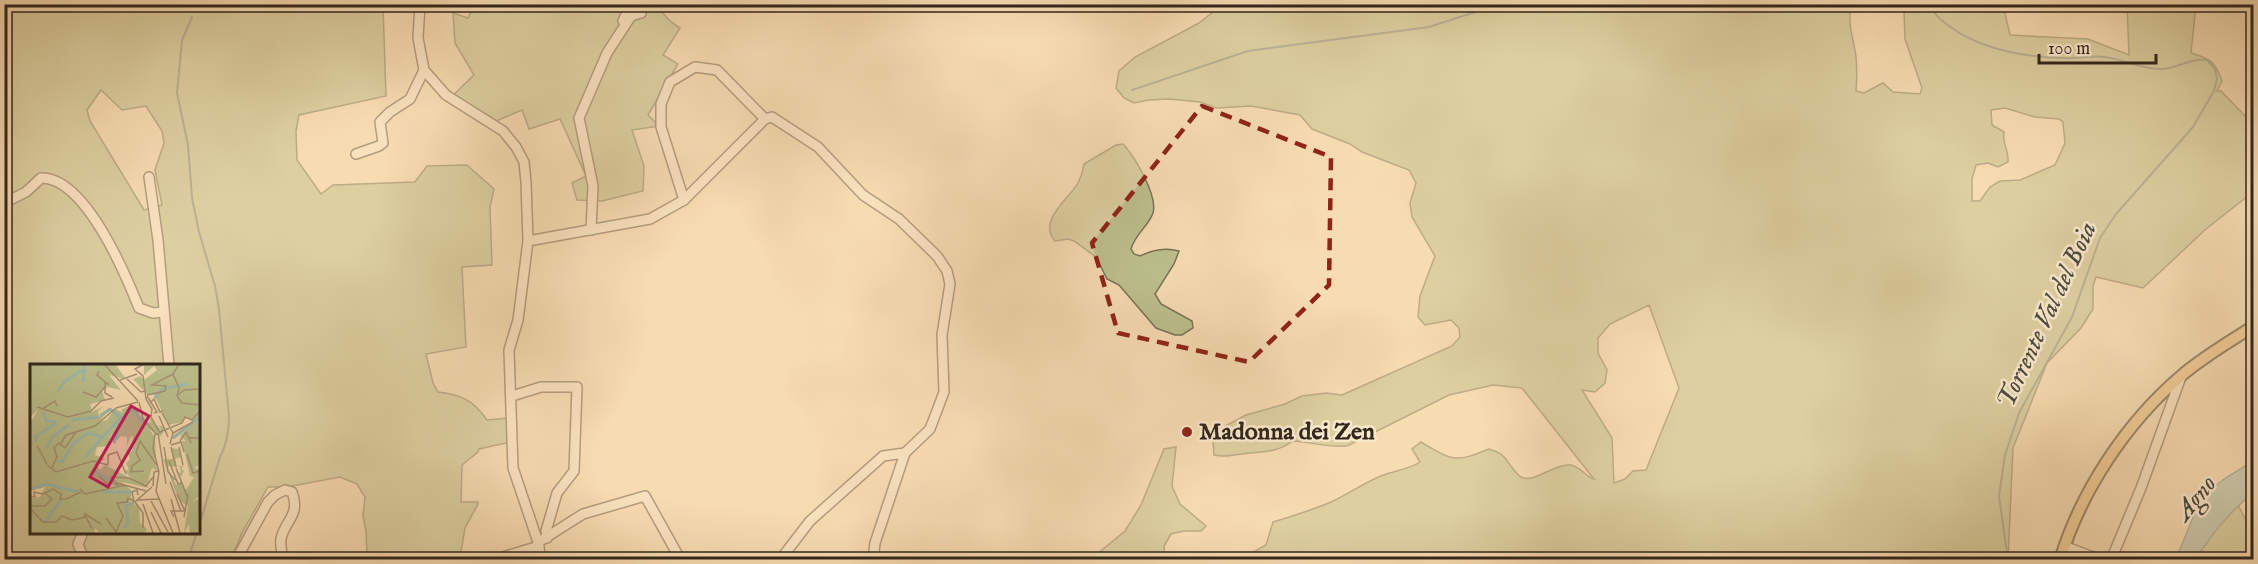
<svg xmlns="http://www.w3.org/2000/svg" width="2258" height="564" font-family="'IM FELL English',serif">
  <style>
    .green { fill: #bcc08c; stroke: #777354; stroke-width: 1.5; fill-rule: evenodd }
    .water { fill: #9dbbad; stroke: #727f73; stroke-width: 1.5 }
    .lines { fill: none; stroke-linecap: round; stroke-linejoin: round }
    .stream { stroke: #727f73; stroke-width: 2 }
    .minor-casing { stroke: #635341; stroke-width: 12 }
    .major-casing { stroke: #32261c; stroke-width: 14 }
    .minor { stroke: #fae8cc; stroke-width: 9 }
    .major { stroke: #ecbe78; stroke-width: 10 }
    .marked { fill: none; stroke: #8f2418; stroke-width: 4.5; stroke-dasharray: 12 8; stroke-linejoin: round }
    .poi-dot { fill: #8f2418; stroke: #fae8cc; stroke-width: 2 }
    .labels { text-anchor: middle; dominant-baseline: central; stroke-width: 5; stroke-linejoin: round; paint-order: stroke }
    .poi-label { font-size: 24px; font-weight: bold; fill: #32261c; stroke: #fae8cc; text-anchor: start }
    .water-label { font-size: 26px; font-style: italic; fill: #4d4b40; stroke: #fae8cc }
    .inset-river { fill: none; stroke: #9dbbad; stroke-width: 3 }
    .inset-road { fill: none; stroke: #a89375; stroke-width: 1.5 }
    .view { fill: #c2185b; fill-opacity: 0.15; stroke: #c2185b; stroke-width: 3 }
    .inset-edge { fill: none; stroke: #32261c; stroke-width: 3 }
  </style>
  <rect width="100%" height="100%" fill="#f7dbb1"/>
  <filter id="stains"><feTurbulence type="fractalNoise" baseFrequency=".00333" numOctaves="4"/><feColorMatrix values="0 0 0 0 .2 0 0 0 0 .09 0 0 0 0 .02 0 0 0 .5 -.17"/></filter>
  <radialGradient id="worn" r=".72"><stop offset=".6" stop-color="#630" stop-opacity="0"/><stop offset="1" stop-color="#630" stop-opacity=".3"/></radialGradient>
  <g class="green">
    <path d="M 1223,4 L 1852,5 C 1846,22 1854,39 1856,57 C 1857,68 1857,79 1856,91 L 1864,93 L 1883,83 L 1893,92 L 1920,94 L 1922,88 L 1905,39 L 1904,12 L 1900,5 L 2003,5 L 2010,35 L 2088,39 L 2129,55 L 2127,5 L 2196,5 L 2191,53 C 2211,59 2215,61 2222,81 L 2217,91 L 2221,91 L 2253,124 L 2253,192 L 2206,229 L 2143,288 L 2096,277 L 2093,286 L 2093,309 L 2081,328 L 2047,363 L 2013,448 L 2008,559 L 1241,559 L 1266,545 L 1273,522 C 1293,516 1312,510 1331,502 C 1348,494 1364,483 1381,476 C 1395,470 1408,470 1420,462 L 1412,449 L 1421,442 C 1453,461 1455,463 1489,449 C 1493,451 1499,452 1502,455 C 1509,461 1513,472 1521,477 C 1533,484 1553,464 1570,465 C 1581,466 1585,477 1594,479 L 1522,388 L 1493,385 L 1449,395 L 1347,446 C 1329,448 1311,442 1293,441 C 1274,454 1263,451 1242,454 C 1230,455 1225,458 1214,455 L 1213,440 L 1225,426 L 1246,415 L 1285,404 L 1302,396 L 1326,393 L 1342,395 L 1452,346 L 1460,337 L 1459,328 L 1451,320 L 1425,325 L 1418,317 L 1420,296 L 1435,256 L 1412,217 L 1410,203 L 1416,183 L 1409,170 L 1362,152 L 1350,144 L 1312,129 L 1300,115 L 1251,106 L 1216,108 L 1200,102 L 1169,99 L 1149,100 L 1134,103 L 1124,98 L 1116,88 L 1119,71 L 1135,57 L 1199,23 ZM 2005,108 L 2035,117 L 2059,119 L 2063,122 L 2065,143 L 2055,165 L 2020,180 L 2000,181 L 1990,187 L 1980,201 L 1972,201 L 1972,179 L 1976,165 L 1988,163 L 1998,167 L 2008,162 C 2009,149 2002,145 2004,132 L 1992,125 L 1991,110 ZM 1649,305 L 1679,388 L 1646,470 L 1633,471 L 1625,479 L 1614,483 L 1612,438 L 1582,390 L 1595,392 L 1605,383 L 1607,370 L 1598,353 L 1598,338 L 1610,324 Z"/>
    <path d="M 4,5 L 383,5 L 386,96 L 299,115 L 296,131 L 297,160 L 321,194 L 333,185 L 415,182 L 427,166 L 467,165 L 494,189 L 490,207 L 492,265 L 462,267 L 466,347 L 426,354 L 433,383 L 438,392 C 462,395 473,400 487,420 L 507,418 L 507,443 L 479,449 L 478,452 L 462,465 L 461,502 L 478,502 L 478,504 L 465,528 L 460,558 L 437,554 L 436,559 L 367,559 L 366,531 L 363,516 L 365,497 L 357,484 L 340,477 L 287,487 L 268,487 L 242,533 L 231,559 L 5,559 ZM 101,90 L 122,110 L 146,106 L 162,131 L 164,143 L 155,170 L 162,205 L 144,210 L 90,121 L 87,110 ZM 32,366 L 198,366 L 198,532 L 32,532 Z"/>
    <path d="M 474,5 L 658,5 C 663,16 670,22 680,28 L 663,55 L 678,64 L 648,115 L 659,126 L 632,130 L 644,166 L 643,191 L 602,201 L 577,200 L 572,183 L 586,176 L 560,119 L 529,129 L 522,110 L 494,122 L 450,98 L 474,75 L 455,43 L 453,13 L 468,18 Z"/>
    <path d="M 1123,144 C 1135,157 1158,196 1153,213 C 1148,227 1135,234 1131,249 L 1134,254 L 1140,256 C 1152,250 1165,247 1179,251 L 1174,264 L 1155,294 L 1161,304 L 1192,321 L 1193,328 L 1182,335 L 1175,335 L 1156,328 L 1119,285 L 1107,279 L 1096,257 L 1074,241 L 1068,239 L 1055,241 C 1037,221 1069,199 1078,183 C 1081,177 1083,171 1084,164 L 1116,145 Z"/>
    <path d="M 1176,447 L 1172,486 L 1180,504 L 1206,526 L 1201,531 L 1184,531 L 1171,534 L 1164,546 L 1165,559 L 1091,559 L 1125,531 L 1141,505 L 1164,449 Z"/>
    <path d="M 2238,505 L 2253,534 L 2253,559 L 2195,560 L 2215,530 Z"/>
  </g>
  <path class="water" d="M 2253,461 L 2253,493 C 2229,512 2212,535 2195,559 L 2176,559 L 2201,498 L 2224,479 Z"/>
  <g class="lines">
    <g class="stream">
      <path d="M 1927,4 C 1957,45 2015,57 2063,58 C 2077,59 2091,55 2104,57 C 2124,59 2142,70 2163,69 C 2178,68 2190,58 2207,60 L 2215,69 L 2217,79 L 2214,91 L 2193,127 L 2116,214 L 2100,238 L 2072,317 L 2019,413 L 2005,455 L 1999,496 L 2008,560"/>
      <path d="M 192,17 L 182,40 L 177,93 L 188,145 L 192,198 L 199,232 L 215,286 L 219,309 L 229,417 C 229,432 227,444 220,457 L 198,529"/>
      <path d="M 1132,90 L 1248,51 L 1429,27 L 1500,4"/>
      <path d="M 188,560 L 197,532"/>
    </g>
    <defs>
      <g id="minor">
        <path d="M 420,4 L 418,38 L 424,70 L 446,95 L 503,131 L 516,147 L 524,162 L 526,182 L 528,241 L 518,320 L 509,350 L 513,468 L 538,542 L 541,560"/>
        <path d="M 623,21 L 631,4"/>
        <path d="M 356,154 L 379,146 L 383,143 L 380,122 L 390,112 L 410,99 L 424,70"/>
        <path d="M 149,177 L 158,240 L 169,366"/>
        <path d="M 684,200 L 661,127 L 661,104 L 670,82 L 695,67 L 717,70 L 765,119"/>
        <path d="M 4,203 L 26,192 L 41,178 C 85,177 125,273 139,308 L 153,313 L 164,312"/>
        <path d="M 591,230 L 593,186 L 579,118 L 607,53 L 631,16 L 641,13 L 641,4"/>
        <path d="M 528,241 L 650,219 L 684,200 L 765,119 L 772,117 L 818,147 L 863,195 L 899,219 L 937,256 L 947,271 L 950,284 L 942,335 L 944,392 L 930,429 L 905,453 L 875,543 L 873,560"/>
        <path d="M 512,396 L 541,387 L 577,387 L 574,471 L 557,493 L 546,531 L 547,538"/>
        <path d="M 83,532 L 78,544 L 84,560"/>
        <path d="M 542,540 L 583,514 L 645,496 L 679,557 L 677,560"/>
        <path d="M 2064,546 L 2101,560"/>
        <path d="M 236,560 L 268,502 L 275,495 L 285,490 L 292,492 C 301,516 284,521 281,539 C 280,545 282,554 283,560"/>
        <path d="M 493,560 L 539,546"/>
        <path d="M 780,560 L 810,521 L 883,456 L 905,453"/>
        <path d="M 2111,560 L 2141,488 L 2181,377"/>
      </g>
      <path id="major" d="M 2060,560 C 2081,491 2126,423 2181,376 C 2203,357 2229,342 2254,326"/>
    </defs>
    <use href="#minor" class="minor-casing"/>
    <use href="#major" class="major-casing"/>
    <use href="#minor" class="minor"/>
    <use href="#major" class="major"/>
  </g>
  <path d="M0 0H2258V564H0ZM 1202,106 L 1331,157 L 1329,285 L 1249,362 L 1118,333 L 1092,243 Z" fill="#f7dbb1" fill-opacity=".55" fill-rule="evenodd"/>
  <path class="marked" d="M 1202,106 L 1331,157 L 1329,285 L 1249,362 L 1118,333 L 1092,243 Z"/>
  <circle class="poi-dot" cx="1187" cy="432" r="6"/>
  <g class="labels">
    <g class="poi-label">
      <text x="1199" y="432">Madonna dei Zen</text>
    </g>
    <g class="water-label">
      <text transform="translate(2047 315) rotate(-65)">Torrente Val del Boia</text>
      <text transform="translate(2196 498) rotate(-51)">Agno</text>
    </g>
  </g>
  <g transform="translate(30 364)">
    <rect width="170" height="170" fill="#f7dbb1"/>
    <path d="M 0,0 L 85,0 L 96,15 L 79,11 L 91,26 L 78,23 L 72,27 L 75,36 L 60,40 L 62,48 L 74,42 L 68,47 L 69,53 L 78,46 L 69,58 L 77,56 L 85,45 L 93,49 L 91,46 L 99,42 L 107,44 L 112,59 L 121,58 L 118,52 L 132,67 L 129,61 L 135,64 L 131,72 L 119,65 L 125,73 L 126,96 L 122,95 L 128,107 L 122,104 L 117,120 L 114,119 L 119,124 L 92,118 L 102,127 L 100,138 L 109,143 L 110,159 L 117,165 L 114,169 L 69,169 L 65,164 L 65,169 L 0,169 L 0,135 L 10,133 L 15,123 L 0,127 L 0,59 L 8,46 L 0,53 ZM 82,70 L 83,80 L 91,72 L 97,73 L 97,83 L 100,73 L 103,72 L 102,88 L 96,85 L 100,95 L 96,99 L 99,106 L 95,107 L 102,115 L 75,101 L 69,106 L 67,99 L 76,95 L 65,91 L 67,83 L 77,82 ZM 114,0 L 169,0 L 169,101 L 164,104 L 169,105 L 170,132 L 163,137 L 169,135 L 169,145 L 165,146 L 169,145 L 168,169 L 160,169 L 159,160 L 154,169 L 158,142 L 149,136 L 133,95 L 143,95 L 141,84 L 149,85 L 151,93 L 145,95 L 147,103 L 155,101 L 151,104 L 154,107 L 151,113 L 146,108 L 151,109 L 150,103 L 137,102 L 146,121 L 152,120 L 156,126 L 164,113 L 160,112 L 152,77 L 156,77 L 150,72 L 164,58 L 156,52 L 152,58 L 138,61 L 124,30 L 118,31 L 103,15 L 110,12 L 114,16 L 127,6 L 124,2 L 114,11 Z" fill="#bcc08c" fill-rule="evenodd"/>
    <path class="inset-river" d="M 53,18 L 55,0M 28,27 L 35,17 L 52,6M 125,34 L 132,25 L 157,20M 13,48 L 17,57 L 26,58M 70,52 L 80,45 L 90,53M 93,52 L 103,45 L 116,61M 41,56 L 69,53M 53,72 L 58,69 L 73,73M 143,74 L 170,53M 5,78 L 6,72 L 26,59M 84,79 L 89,60M 17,83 L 22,73 L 39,61M 55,93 L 92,52M 27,97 L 32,98 L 42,81 L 52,73M 64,107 L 81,117M 0,125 L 17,120 L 48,128M 72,128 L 101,128M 15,158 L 31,136M 94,164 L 98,160 L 96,142 L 104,138"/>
    <path class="inset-road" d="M 74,0 L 108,37M 114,0 L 105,5 L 113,12 L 116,35 L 122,45 L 121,53 L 130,69M 69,7 L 67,11 L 79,21M 97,15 L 111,28 L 115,27M 90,16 L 107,10M 75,17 L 75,29 L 82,33M 53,28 L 66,33 L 75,23M 117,31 L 135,27 L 136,22 L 122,21 L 143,10M 148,31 L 154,26 L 170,25M 117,32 L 127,48 L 124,49M 147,32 L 149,24 L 143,10 L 149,0M 147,32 L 152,39 L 170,41M 109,38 L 113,55 L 127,71M 120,39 L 124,35 L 130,48 L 133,47M 7,43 L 38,53 L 61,47 L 71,37 L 84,34M 86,44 L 108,38M 12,45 L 25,37 L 27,42M 132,49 L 143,69 L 140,80M 129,52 L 138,73M 130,68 L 152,59 L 155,53 L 162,56 L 170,47M 128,69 L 136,120M 143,69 L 163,58M 125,70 L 123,84 L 129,108 L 126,127M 150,77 L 156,68 L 161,79 L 159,74 L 170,74M 30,81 L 36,71 L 65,62 L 86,44M 141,81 L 151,78 L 154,88M 7,82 L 17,100M 134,83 L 138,108 L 145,116M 141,83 L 146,103M 149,83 L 153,101M 157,90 L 163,109 L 170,107M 139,97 L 148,120 L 152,119M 17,101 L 26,108 L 63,97 L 78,101M 78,101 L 78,91 L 87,88 L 96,110M 22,104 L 27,93 L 24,83 L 29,79 L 35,84 L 46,68M 146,104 L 157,132M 114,107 L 101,108 L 102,102 L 110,96 L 106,89 L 110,77 L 128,103M 69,112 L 79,121 L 82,118 L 89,122M 140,118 L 151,147M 123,122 L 124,108 L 128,107M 50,125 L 55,130 L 96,121M 116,127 L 87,119 L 81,113 L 99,114 L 116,122 L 123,113M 126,127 L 143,169M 0,132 L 5,133 L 4,128 L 13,130 L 23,125 L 31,130 L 30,135 L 36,135 L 51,128M 141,135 L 150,169M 107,136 L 129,135M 106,137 L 122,123M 121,137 L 138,168M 104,138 L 102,128 L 107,126 L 108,131M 105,138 L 113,149 L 113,164M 113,140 L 123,169M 0,142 L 15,142 L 22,135 L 15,129M 0,144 L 13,158 L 26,158 L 32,152 L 42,156M 121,148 L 131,169M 54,153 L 55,150 L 71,160M 144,153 L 141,147 L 155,147 L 147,130M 154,153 L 158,130M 76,154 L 86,168 L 93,152 L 87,139 L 97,138 L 98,134 L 106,138M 42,156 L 56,153 L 62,165"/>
    <path class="view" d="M 101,42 L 119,52 L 78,123 L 60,113 Z"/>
    <rect width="170" height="170" class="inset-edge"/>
  </g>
  <rect width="2258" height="564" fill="none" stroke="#f7dbb1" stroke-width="24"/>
  <rect x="6" y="6" width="2246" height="552" fill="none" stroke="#32261c" stroke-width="3"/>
  <rect x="12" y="12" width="2234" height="540" fill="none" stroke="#32261c" stroke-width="1.5"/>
  <path d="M2039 54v9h117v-9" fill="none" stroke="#32261c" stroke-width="3"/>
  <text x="2048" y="54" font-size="18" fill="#32261c" stroke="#fae8cc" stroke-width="4.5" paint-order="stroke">100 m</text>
  <rect width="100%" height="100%" filter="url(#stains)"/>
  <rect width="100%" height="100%" fill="url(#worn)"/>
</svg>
